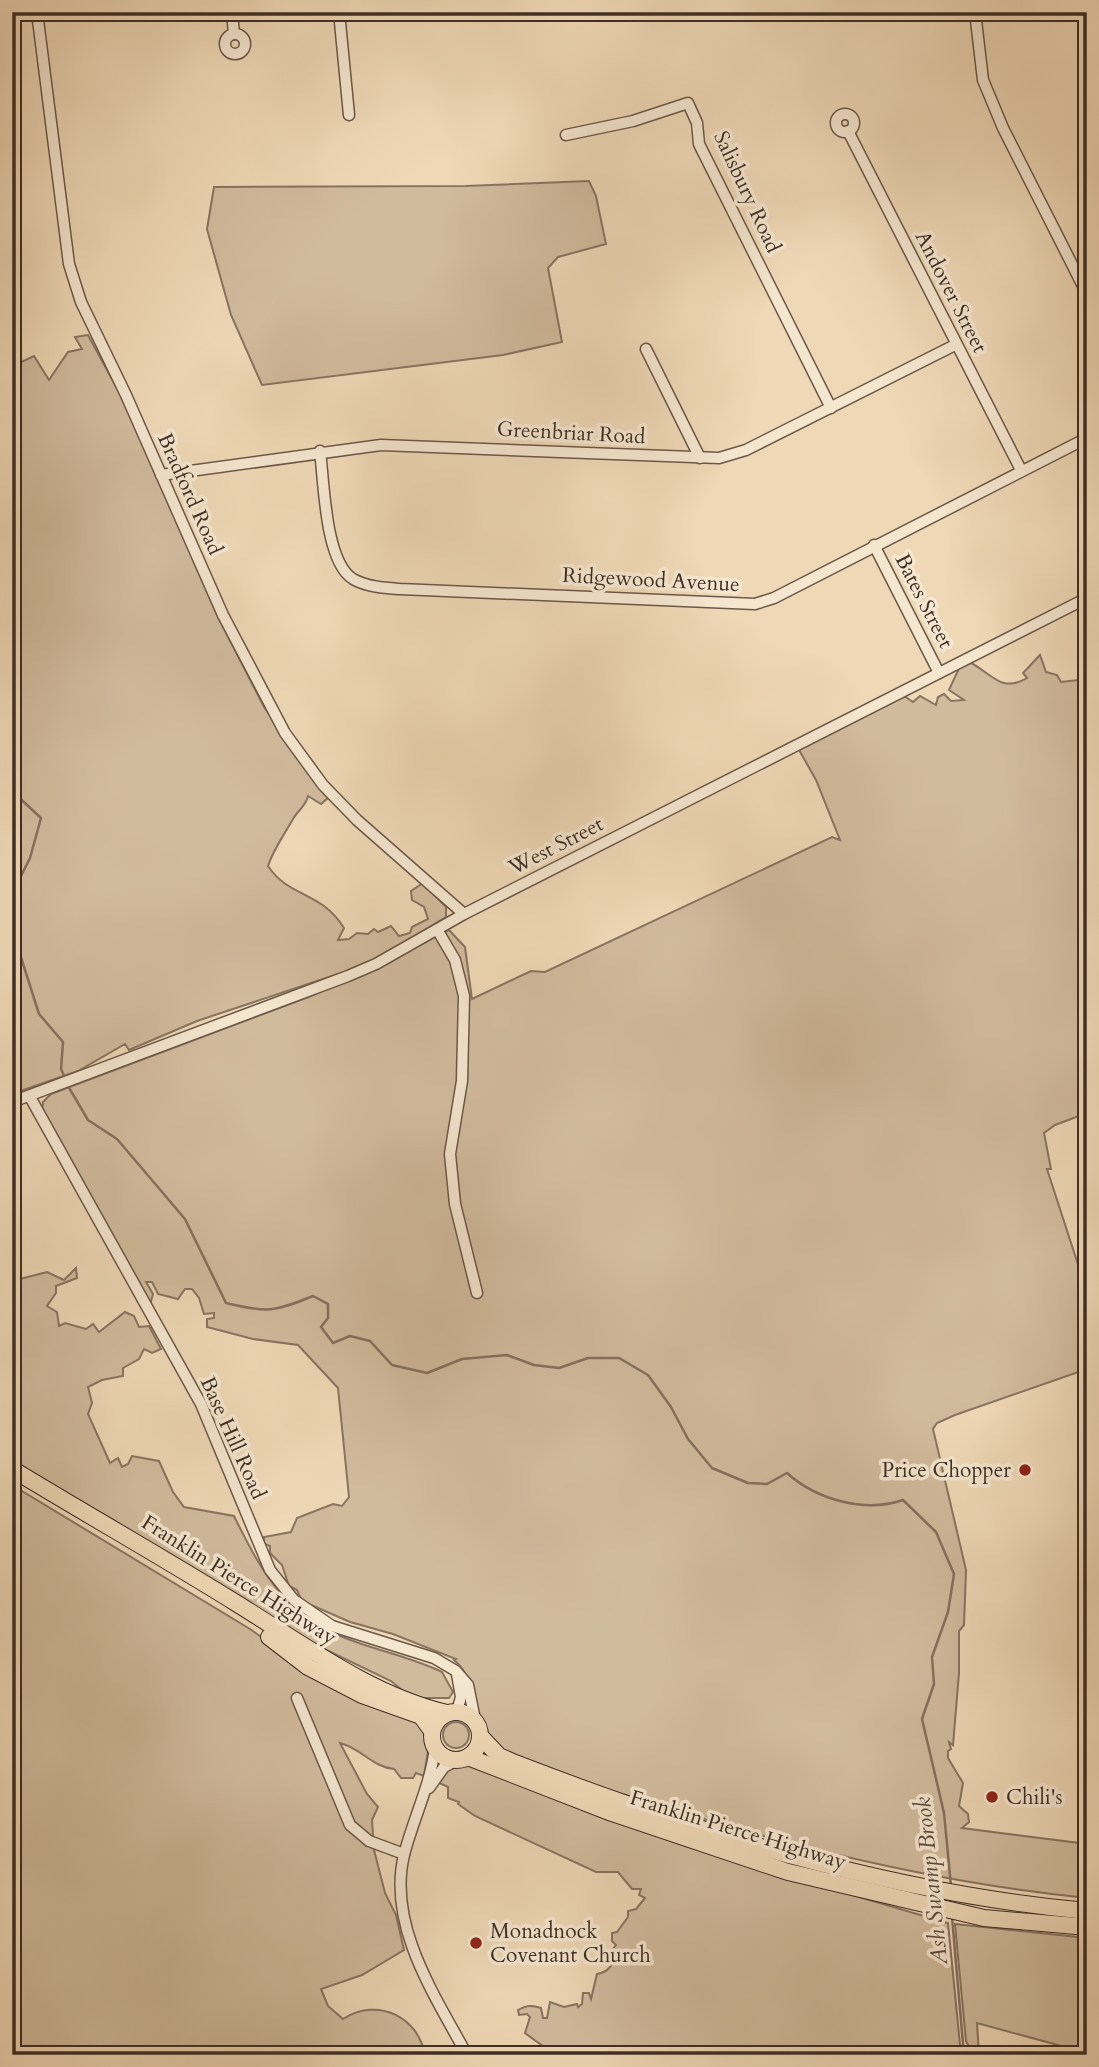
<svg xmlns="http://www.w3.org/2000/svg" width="1099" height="2067" font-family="Cardo,serif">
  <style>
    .green { fill: #d1bb9d; stroke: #887461; stroke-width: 2 }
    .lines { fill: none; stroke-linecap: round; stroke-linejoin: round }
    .stream { stroke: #85715f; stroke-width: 2.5 }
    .minor-casing { stroke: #6b5849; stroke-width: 13 }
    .highway-casing { stroke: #3f2e25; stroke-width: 18 }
    .minor { stroke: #f5e6d0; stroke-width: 10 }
    .highway { stroke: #efd8b6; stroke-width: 16 }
    .poi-dot { fill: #8f2418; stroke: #f5e6d0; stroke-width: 2.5 }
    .labels { text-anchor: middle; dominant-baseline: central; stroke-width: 7; stroke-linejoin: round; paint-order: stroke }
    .street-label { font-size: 21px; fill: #3f2e25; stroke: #f5e6d0 }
    .poi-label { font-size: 21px; fill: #3f2e25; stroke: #f5e6d0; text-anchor: start }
    .water-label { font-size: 23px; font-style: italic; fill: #5c4a3d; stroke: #f5e6d0 }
  </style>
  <rect width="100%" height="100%" fill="#efd8b6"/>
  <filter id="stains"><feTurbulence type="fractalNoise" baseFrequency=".00286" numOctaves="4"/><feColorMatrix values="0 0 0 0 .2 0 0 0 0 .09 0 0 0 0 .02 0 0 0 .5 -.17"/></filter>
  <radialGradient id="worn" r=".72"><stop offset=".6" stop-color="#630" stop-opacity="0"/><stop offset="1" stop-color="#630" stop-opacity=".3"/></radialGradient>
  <g class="green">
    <path d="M 589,181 L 596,196 L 606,244 L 558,257 L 548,268 L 562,342 L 503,355 L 262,385 L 231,315 L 207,229 L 214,187 L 466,186 Z"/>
    <path d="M 88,335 L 126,405 L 217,615 L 264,707 L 329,797 L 321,804 L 308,796 C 306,806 298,810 293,819 C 284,835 273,850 268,866 C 289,898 320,890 344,928 L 338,940 L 349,939 L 357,933 L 368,934 L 374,929 L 378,932 L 391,926 L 399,936 L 410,933 L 412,927 L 428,919 L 424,907 L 412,900 L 411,891 L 423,883 L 446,907 L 446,917 L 371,963 L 197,1021 L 129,1050 L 125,1044 L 78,1071 L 12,1094 L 12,369 L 14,371 L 19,363 L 34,356 L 49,380 L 68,352 L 82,349 L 75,337 Z"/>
    <path d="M 1040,655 L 1046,672 L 1057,675 L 1061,682 L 1087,679 L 1087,1113 L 1055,1125 L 1044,1133 L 1051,1169 L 1047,1169 L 1087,1292 L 1087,1369 L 955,1415 L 937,1423 L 933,1429 L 966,1570 L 964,1625 L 959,1631 L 959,1673 L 953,1745 L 949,1742 L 951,1749 L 948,1751 L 948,1758 L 963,1783 L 959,1806 L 968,1814 L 969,1822 L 962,1828 L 1087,1844 L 1087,1898 C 936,1883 786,1846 642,1800 C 600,1787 540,1771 502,1751 C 468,1733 483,1683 454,1660 L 456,1659 L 393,1634 L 350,1622 L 302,1601 L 297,1590 L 289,1586 L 282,1565 L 270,1553 L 270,1546 L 264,1544 L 264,1537 L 291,1532 L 297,1518 L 333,1504 L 342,1506 L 349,1497 L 338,1388 L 298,1345 L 253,1339 L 207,1327 L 207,1319 L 214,1318 L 214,1313 L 204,1314 L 199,1298 L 192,1289 L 185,1289 L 178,1299 L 158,1294 L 152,1282 L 146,1282 L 153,1294 L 150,1305 L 42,1113 L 43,1102 L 51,1094 L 311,996 L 449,930 L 465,947 L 472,999 L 531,971 L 545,972 L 832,837 L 840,840 L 816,780 L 799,750 L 904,696 L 913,702 L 920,696 L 936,705 L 938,697 L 944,694 L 951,701 L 964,700 L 949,690 L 960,666 L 969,662 C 991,672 1000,694 1027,678 L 1023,673 Z"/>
    <path d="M 76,1268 L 77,1278 L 56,1286 L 56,1293 L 47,1306 L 57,1312 L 59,1326 L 65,1323 L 86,1329 L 93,1324 L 99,1332 L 125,1312 L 134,1316 L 139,1327 L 149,1326 L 161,1349 L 152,1353 L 144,1349 L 139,1359 L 123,1368 L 123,1376 L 102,1380 L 88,1387 L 92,1403 L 88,1414 L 110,1463 L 118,1458 L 122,1467 L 128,1464 L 132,1456 L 159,1461 L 173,1492 L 184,1507 L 234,1516 C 264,1577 288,1619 356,1642 C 384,1652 415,1659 442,1672 L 453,1692 L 449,1698 L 420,1698 L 403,1691 L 391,1681 L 312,1643 L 12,1460 L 12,1281 L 47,1272 L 64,1280 Z"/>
    <path d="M 12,1485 L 250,1629 L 303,1667 L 393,1708 L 420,1724 L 429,1745 L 424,1776 L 416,1773 L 413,1778 L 401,1778 L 394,1769 C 372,1767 361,1748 340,1743 L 367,1794 L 378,1807 L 372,1820 L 374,1850 L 385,1893 L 396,1915 L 404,1950 L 362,1975 L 321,1989 L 328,2006 L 343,2019 C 377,1997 418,2016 425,2055 L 12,2055 Z"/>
    <circle cx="456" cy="1735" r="13"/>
    <path d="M 472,1762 L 571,1805 L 688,1847 L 948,1923 L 961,2055 L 555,2055 L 525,2033 L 530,2017 L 527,2014 L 519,2015 L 518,2010 C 527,2005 532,2005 541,2008 L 543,2018 L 547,2018 L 550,2002 L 564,2007 L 577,2004 L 578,2007 L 582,2004 L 583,1993 L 589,1993 L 591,1999 L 597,1974 C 609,1972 613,1965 616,1953 L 612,1950 L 616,1945 L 612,1941 L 612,1933 L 617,1932 L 628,1917 L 628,1911 L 636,1909 L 645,1898 L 639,1895 L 641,1889 L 632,1889 L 618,1872 L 596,1872 L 475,1816 L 458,1804 L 459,1802 L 448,1798 L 448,1787 L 437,1782 L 452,1765 Z"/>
    <path d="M 955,1924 L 1087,1938 L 1087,2053 L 977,2023 L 979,2055 L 973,2055 L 966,2041 Z"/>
  </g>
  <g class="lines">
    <g class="stream">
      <path d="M 12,791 L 41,818 L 30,858 L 20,878 L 19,951 L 39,1014 L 63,1042 L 61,1069 L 66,1080"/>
      <path d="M 68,1086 L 88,1120 L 117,1139 L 185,1219 L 226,1303 C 267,1313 274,1312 313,1296 L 328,1304 L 328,1318 L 321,1327 L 333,1343 L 350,1336 L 370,1341 L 392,1365 L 427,1373 L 462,1359 L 507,1355 L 534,1365 L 559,1368 L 588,1358 L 619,1358 L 648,1375 L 671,1407 L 688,1439 L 712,1468 L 748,1483 L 767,1484 L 787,1473 C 817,1500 865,1513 903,1500 L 936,1532 L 954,1574 L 948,1612 L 932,1657 L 934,1684 L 922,1719 L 944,1813 L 951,1886"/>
      <path d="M 952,1917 L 964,2055"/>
    </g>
    <defs>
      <g id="minor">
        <path d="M 37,12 L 69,264 L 81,302 L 126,395 L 223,615 L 285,733 L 323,785 L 357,820 L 464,914"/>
        <path d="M 232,12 L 234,34"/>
        <path d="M 339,12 L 349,115"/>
        <path d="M 975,12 L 983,80 L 1003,128 L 1087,294"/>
        <circle cx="235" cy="44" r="10"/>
        <circle cx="845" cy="123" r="9"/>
        <path d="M 848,131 L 1021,470"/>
        <path d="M 566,135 L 633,121 L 688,103 L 697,123 L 699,144 L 831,408"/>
        <path d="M 646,349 L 700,458"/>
        <path d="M 320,451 C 324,482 325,562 353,579 C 367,587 385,588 400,589 L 755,604 L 774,598 L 1087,438"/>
        <path d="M 161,475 L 381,445 L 719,458 L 746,450 L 955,345"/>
        <path d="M 874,545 L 939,673"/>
        <path d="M 438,931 L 455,960 L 464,996 L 462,1081 L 450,1154 L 455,1204 L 477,1293"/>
        <path d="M 30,1097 L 201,1404 L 270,1570 L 294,1600 L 332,1626 L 434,1658 L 456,1671 L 468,1685 L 475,1720"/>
        <path d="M 12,1102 L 348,976 L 376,964 L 464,914 L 1087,598"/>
        <path d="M 457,1674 L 461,1697 L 457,1711"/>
        <path d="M 297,1698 L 350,1825 L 369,1841 L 404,1854"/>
        <path d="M 435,1747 C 431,1784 413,1819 404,1855 C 387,1925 435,1996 467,2055"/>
        <path d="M 429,1788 L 444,1767 L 457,1760"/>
      </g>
      <g id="highway">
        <path d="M 12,1469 C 86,1514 162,1557 236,1603 C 301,1643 372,1696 447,1713"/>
        <path d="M 269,1637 L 308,1667 L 362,1695 L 421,1716 L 432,1731"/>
        <circle cx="456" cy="1736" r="24"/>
        <path d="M 481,1737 L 499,1756 L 515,1763 C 699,1834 890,1893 1087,1911"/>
        <path d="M 468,1757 L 612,1813 L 788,1872 L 984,1918 L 1087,1927"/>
      </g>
    </defs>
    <use href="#minor" class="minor-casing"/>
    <use href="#highway" class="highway-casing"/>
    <use href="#minor" class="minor"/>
    <use href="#highway" class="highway"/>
  </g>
  <g class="poi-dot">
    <circle cx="1025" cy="1470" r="7"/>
    <circle cx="992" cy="1797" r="7"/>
    <circle cx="476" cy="1943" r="7"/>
  </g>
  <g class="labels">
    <g class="street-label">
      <text transform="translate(747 192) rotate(65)">Salisbury Road</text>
      <text transform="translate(951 292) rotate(63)">Andover Street</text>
      <text transform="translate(571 433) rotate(3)">Greenbriar Road</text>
      <text transform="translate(190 494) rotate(66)">Bradford Road</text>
      <text transform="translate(651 580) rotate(3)">Ridgewood Avenue</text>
      <text transform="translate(924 601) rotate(63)">Bates Street</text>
      <text transform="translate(556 846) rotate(-27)">West Street</text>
      <text transform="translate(233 1438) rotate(66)">Base Hill Road</text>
      <text transform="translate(239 1580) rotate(32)">Franklin Pierce Highway</text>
      <text transform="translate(738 1830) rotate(17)">Franklin Pierce Highway</text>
    </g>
    <g class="poi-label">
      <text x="1011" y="1470" text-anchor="end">Price Chopper</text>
      <text x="1006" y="1797">Chili's</text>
      <text x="490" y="1931">Monadnock<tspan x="490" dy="24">Covenant Church</tspan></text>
    </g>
    <g class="water-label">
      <text transform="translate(931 1881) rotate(-96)">Ash Swamp Brook</text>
    </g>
  </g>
  <rect width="1099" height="2067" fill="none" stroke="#efd8b6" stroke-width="42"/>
  <rect x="14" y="14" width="1071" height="2039" fill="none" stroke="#3f2e25" stroke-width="3.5"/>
  <rect x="21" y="21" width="1057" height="2025" fill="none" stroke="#3f2e25" stroke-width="2"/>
  <rect width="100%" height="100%" filter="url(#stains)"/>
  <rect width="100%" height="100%" fill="url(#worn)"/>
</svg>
